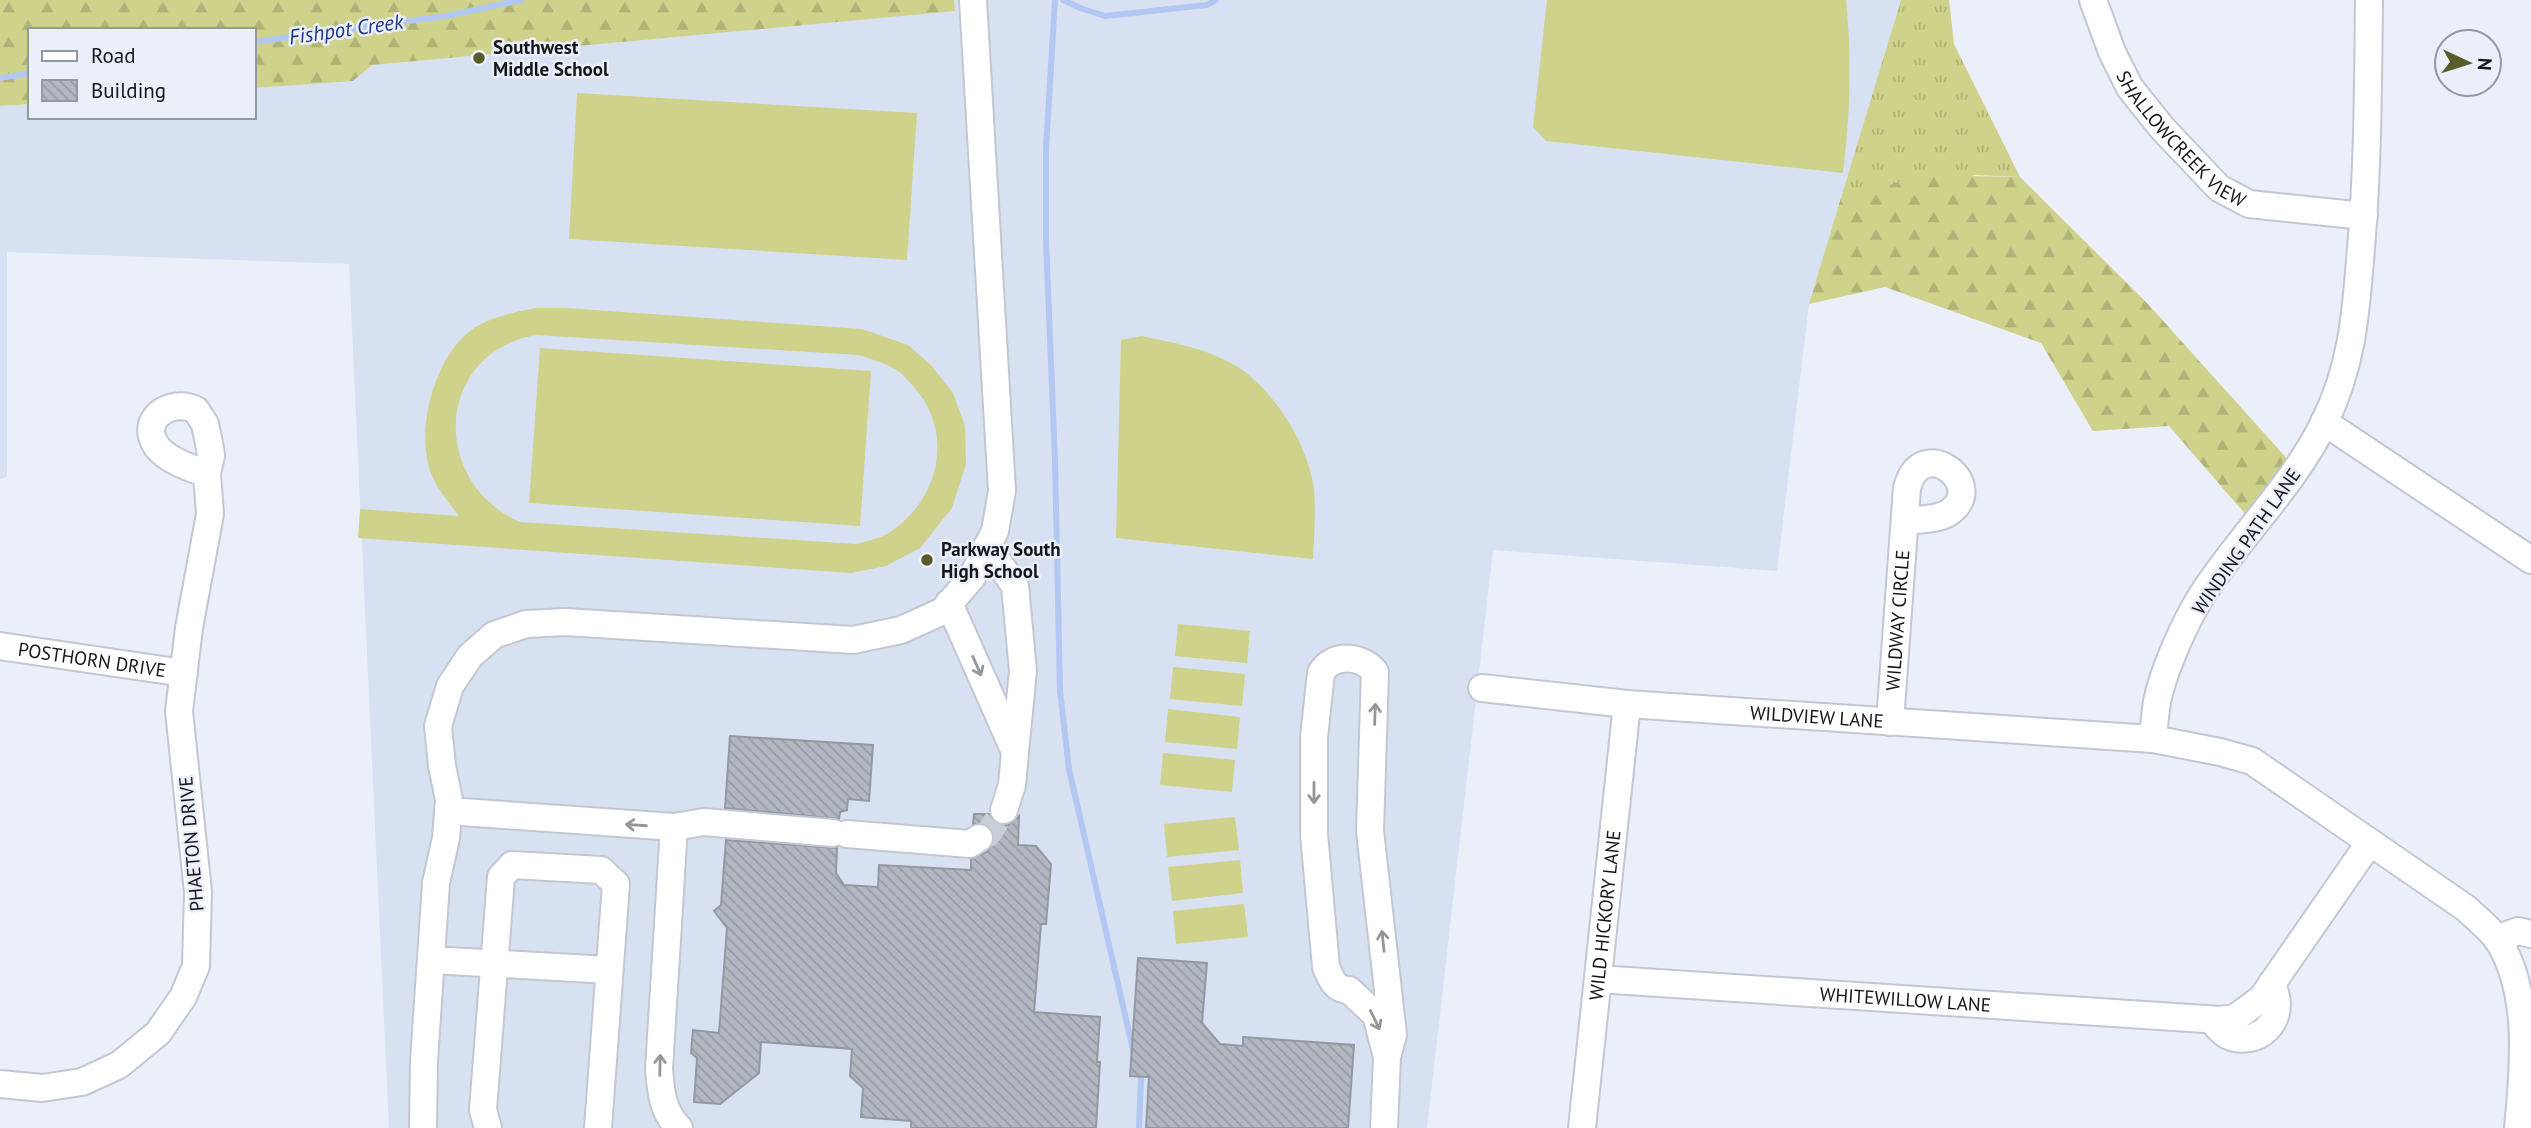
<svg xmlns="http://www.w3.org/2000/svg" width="2531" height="1128" font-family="'PT Sans',sans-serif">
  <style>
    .built { fill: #d8e1f2 }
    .grass { fill: url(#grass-tufts) }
    .forest { fill: url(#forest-firs) }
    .garden { fill: #ced28a; fill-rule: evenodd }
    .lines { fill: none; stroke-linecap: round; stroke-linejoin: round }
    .stream { stroke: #b3c7f3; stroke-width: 6 }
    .building { fill: url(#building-back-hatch); stroke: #9498a2; stroke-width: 2 }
    .minor-tunnel { stroke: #caced8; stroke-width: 26; stroke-dasharray: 26 13; stroke-linecap: butt }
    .minor-casing { stroke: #c2c7d2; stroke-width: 30 }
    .minor { stroke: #fff; stroke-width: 26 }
    .oneway { stroke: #959698 }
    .poi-dot { fill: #595b28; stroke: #eaeffa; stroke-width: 2.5 }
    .labels { text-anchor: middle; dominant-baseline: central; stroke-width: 5; stroke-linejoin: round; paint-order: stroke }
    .poi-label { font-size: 19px; font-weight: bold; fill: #131519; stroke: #eaeffa; text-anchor: start }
    .street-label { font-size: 19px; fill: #131519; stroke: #eaeffa }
    .water-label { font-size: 21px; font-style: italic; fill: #1c3687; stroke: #eaeffa }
  </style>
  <defs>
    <pattern id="grass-tufts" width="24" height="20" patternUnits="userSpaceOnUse" patternTransform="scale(1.75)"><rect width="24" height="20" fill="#ced28a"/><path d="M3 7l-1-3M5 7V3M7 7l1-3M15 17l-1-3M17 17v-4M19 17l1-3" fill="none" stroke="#b0b376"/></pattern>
    <pattern id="forest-firs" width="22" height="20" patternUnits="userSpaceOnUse" patternTransform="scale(1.75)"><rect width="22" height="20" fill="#ced28a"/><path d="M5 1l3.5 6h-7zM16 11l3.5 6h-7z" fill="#b0b376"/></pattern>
    <pattern id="building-back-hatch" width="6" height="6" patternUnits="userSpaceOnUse" patternTransform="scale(1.75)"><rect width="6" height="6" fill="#b2b7c1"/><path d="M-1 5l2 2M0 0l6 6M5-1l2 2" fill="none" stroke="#989ca5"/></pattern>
  </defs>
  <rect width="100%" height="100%" fill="#eaeffa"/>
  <path class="built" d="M 359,0 L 1901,0 L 1809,304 L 1777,571 L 1493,550 L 1427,1128 L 389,1128 L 349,264 L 7,252 L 7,477 L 0,479 L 0,106 L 30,104 L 30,117 L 254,117 L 254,88 L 353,80 Z"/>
  <path class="grass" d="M 1901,0 L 1949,0 L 1954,44 L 2020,177 L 1976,175 L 1840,201 Z"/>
  <g class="forest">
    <path d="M 0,0 L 954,0 L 955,11 L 372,65 L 353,81 L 254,88 L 254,30 L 30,30 L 30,104 L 0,106 Z"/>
    <path d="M 1920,175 L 2020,177 L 2147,303 L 2290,462 L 2247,516 L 2169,426 L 2093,431 L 2041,343 L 1885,287 L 1809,304 L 1840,201 Z"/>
  </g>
  <g class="garden">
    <path d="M 1547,0 L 1846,0 C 1852,60 1850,113 1843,173 L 1546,141 L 1533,127 Z"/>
    <path d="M 577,93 L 917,113 L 907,260 L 569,239 Z"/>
    <path d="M 535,308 L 566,308 L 862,329 L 908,345 L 931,365 L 953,393 L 965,426 L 966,464 L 952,508 L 920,548 L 886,566 L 851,573 L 358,538 L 360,509 L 459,516 C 449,503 439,491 432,476 C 415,433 432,367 465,335 C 484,318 511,313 535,308 ZM 537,335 L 858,355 C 871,359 886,363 898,371 C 904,375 908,381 913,386 C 956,433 939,502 887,534 C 878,539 866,541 856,544 L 520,522 C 427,481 437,350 537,335 Z"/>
    <path d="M 1142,336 C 1170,342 1199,347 1225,360 C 1269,380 1308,442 1314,489 C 1316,512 1314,536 1313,559 L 1116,538 L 1121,340 Z"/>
    <path d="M 540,348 L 871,371 L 860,526 L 529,503 Z"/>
    <path d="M 1178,624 L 1250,631 L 1247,663 L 1175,656 Z"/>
    <path d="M 1173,667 L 1245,674 L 1242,706 L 1170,699 Z"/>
    <path d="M 1168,709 L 1240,717 L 1237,749 L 1165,742 Z"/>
    <path d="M 1163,753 L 1235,760 L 1232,792 L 1160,785 Z"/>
    <path d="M 1235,817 L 1239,850 L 1167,857 L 1164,824 Z"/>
    <path d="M 1240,860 L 1243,893 L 1172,901 L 1168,867 Z"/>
    <path d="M 1244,904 L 1248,937 L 1176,944 L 1173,911 Z"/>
  </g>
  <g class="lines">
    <g class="stream">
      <path d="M 1055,0 L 1046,149 L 1046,240 L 1055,460 L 1060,691 L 1069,769 L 1133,1050"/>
      <path d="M 1063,0 L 1080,8 L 1105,16 L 1207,5 L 1216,0"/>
      <path d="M 254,42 L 446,16 L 521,0"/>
      <path d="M 0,78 L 30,73"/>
      <path d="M 1139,1071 L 1141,1079 L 1139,1128"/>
    </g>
  </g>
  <g class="building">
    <path d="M 730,736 L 873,745 L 869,801 L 848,799 L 847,810 L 840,812 L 839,819 L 725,808 Z"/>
    <path d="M 974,814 L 989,814 L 993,821 L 1000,825 L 1008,825 L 1019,816 L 1018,845 L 1036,846 L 1051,864 L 1046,924 L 1041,924 L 1034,1012 L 1100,1017 L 1097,1062 L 1100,1062 L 1096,1128 L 911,1128 L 911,1121 L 861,1117 L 863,1088 L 850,1076 L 852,1049 L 761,1042 L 759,1073 L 720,1104 L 694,1102 L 697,1058 L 691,1053 L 693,1030 L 719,1033 L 727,928 L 714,911 L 721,905 L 726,840 L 837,848 L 836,873 L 844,885 L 878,887 L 879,865 L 971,870 L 971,859 L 988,851 L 995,838 L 992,830 L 987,824 L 973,824 Z"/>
    <path d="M 1138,958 L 1207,963 L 1202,1023 L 1220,1044 L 1243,1046 L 1243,1037 L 1354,1045 L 1348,1128 L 1146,1128 L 1149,1077 L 1130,1076 Z"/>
  </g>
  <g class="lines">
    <path class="minor-tunnel" d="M 979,838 L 988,834 L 1004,810"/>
    <defs>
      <g id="minor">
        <path id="s1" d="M 2093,0 L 2112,52 L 2130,88 L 2163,129 L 2219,188 L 2249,204 L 2364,216"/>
        <path d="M 2369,0 C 2368,83 2368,165 2361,248 C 2356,311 2353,365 2324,423 C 2293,486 2240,536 2202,595 C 2185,622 2163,671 2157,702 C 2155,714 2154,727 2153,739 L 2220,752 L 2252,761 L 2467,909 C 2477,919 2489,928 2498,940 C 2531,992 2524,1067 2518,1128"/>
        <path d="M 2324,422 L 2531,560"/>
        <path d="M 949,603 L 1015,752 L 1023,671 L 1015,586 L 987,546"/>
        <path id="s2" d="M 0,646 L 184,673"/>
        <path id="s3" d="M 1482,688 L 1627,704 L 2153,739"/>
        <path id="s4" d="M 1890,722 L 1907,488 C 1922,431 1990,487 1948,513 C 1937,520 1919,519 1906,521"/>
        <path d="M 1004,810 L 1012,785 L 1015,752"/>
        <path d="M 448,811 L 674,827 L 659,1069 C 661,1092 662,1111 679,1128"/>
        <path d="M 674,827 L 704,822 L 833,833"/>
        <path d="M 847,834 L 970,844 L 979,838"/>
        <path d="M 2497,939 L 2518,931 L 2531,934"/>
        <path d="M 431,960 L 609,970"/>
        <path id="s5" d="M 1598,979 L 2220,1020 L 2235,1018 L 2262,998 L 2370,842"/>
        <path d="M 2212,1020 C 2216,1025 2221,1032 2227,1035 C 2250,1046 2277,1031 2277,1004 C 2277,997 2274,990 2272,983"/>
        <path d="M 0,1084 L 42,1088 L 82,1082 L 119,1065 L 158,1033 L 183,997 L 196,966 L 198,892 L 179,711 L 189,628 L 210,514 L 207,474 L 211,455 L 209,443 L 205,424 L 196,410 C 169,397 137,421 158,448 C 169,461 191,468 207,474"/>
        <path d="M 423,1128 L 424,1061 L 436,883 L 446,838 L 449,800 L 442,766 L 438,726 L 450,686 L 470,656 L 494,635 L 526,624 L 566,622 L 853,640 L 901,630 L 943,611 L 972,577 L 995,531 L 1002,491 L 973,0"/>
        <path d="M 488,1128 L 483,1110 L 501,877 L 512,865 L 601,870 L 616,884 L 598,1128"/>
        <path d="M 1384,1128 L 1387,1057 L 1393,1035 L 1370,831 L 1375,672 C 1362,655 1332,653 1321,673 L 1314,737 L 1314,834 L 1326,967 C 1331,979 1335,990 1349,990 L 1376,1015 L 1387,1057"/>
        <path id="s6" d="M 1582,1128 L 1627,704"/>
      </g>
    </defs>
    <use href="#minor" class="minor-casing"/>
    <use href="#minor" class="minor"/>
  </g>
  <defs><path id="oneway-shaft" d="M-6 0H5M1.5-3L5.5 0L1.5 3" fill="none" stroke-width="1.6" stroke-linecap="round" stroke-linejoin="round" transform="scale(1.75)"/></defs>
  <g class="oneway">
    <use href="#oneway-shaft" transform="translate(977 666) rotate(66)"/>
    <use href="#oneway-shaft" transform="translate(1375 714) rotate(-88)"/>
    <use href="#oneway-shaft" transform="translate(1314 793) rotate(90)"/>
    <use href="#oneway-shaft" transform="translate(636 825) rotate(-176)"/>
    <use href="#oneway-shaft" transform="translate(1383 941) rotate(-96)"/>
    <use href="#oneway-shaft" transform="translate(1375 1020) rotate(64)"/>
    <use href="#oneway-shaft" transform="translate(660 1065) rotate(-89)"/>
  </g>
  <g class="poi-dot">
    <circle cx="479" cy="58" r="7"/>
    <circle cx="927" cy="560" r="7"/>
  </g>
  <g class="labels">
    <g class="poi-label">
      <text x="493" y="47">Southwest<tspan x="493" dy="22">Middle School</tspan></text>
      <text x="941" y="549">Parkway South<tspan x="941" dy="22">High School</tspan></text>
    </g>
    <g class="street-label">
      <text stroke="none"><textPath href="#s1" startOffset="168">SHALLOWCREEK VIEW</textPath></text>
      <text transform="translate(2246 541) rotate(-55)">WINDING PATH LANE</text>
      <text stroke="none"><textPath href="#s4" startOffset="102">WILDWAY CIRCLE</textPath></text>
      <text stroke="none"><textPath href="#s2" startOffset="93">POSTHORN DRIVE</textPath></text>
      <text stroke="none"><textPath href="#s3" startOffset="336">WILDVIEW LANE</textPath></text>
      <text transform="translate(191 844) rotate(-95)">PHAETON DRIVE</text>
      <text stroke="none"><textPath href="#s6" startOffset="214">WILD HICKORY LANE</textPath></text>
      <text stroke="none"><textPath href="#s5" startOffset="308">WHITEWILLOW LANE</textPath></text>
    </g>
    <g class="water-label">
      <text transform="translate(346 29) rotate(-8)">Fishpot Creek</text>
    </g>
  </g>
  <rect x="28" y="28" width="228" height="91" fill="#eaeffa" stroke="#9498a0" stroke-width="2"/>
  <rect x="42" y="51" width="35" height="10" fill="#ffffff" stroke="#9498a0" stroke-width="2"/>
  <text x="91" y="63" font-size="21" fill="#131519">Road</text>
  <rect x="42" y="80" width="35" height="21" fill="url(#building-back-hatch)" stroke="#9498a0" stroke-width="2"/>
  <text x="91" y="98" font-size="21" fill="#131519">Building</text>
  <g transform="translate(2468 63) rotate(94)"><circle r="33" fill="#eaeffa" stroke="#9498a0" stroke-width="2"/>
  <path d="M0-5L12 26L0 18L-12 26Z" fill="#595b28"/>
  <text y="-10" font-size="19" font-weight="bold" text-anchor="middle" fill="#131519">N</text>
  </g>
</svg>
